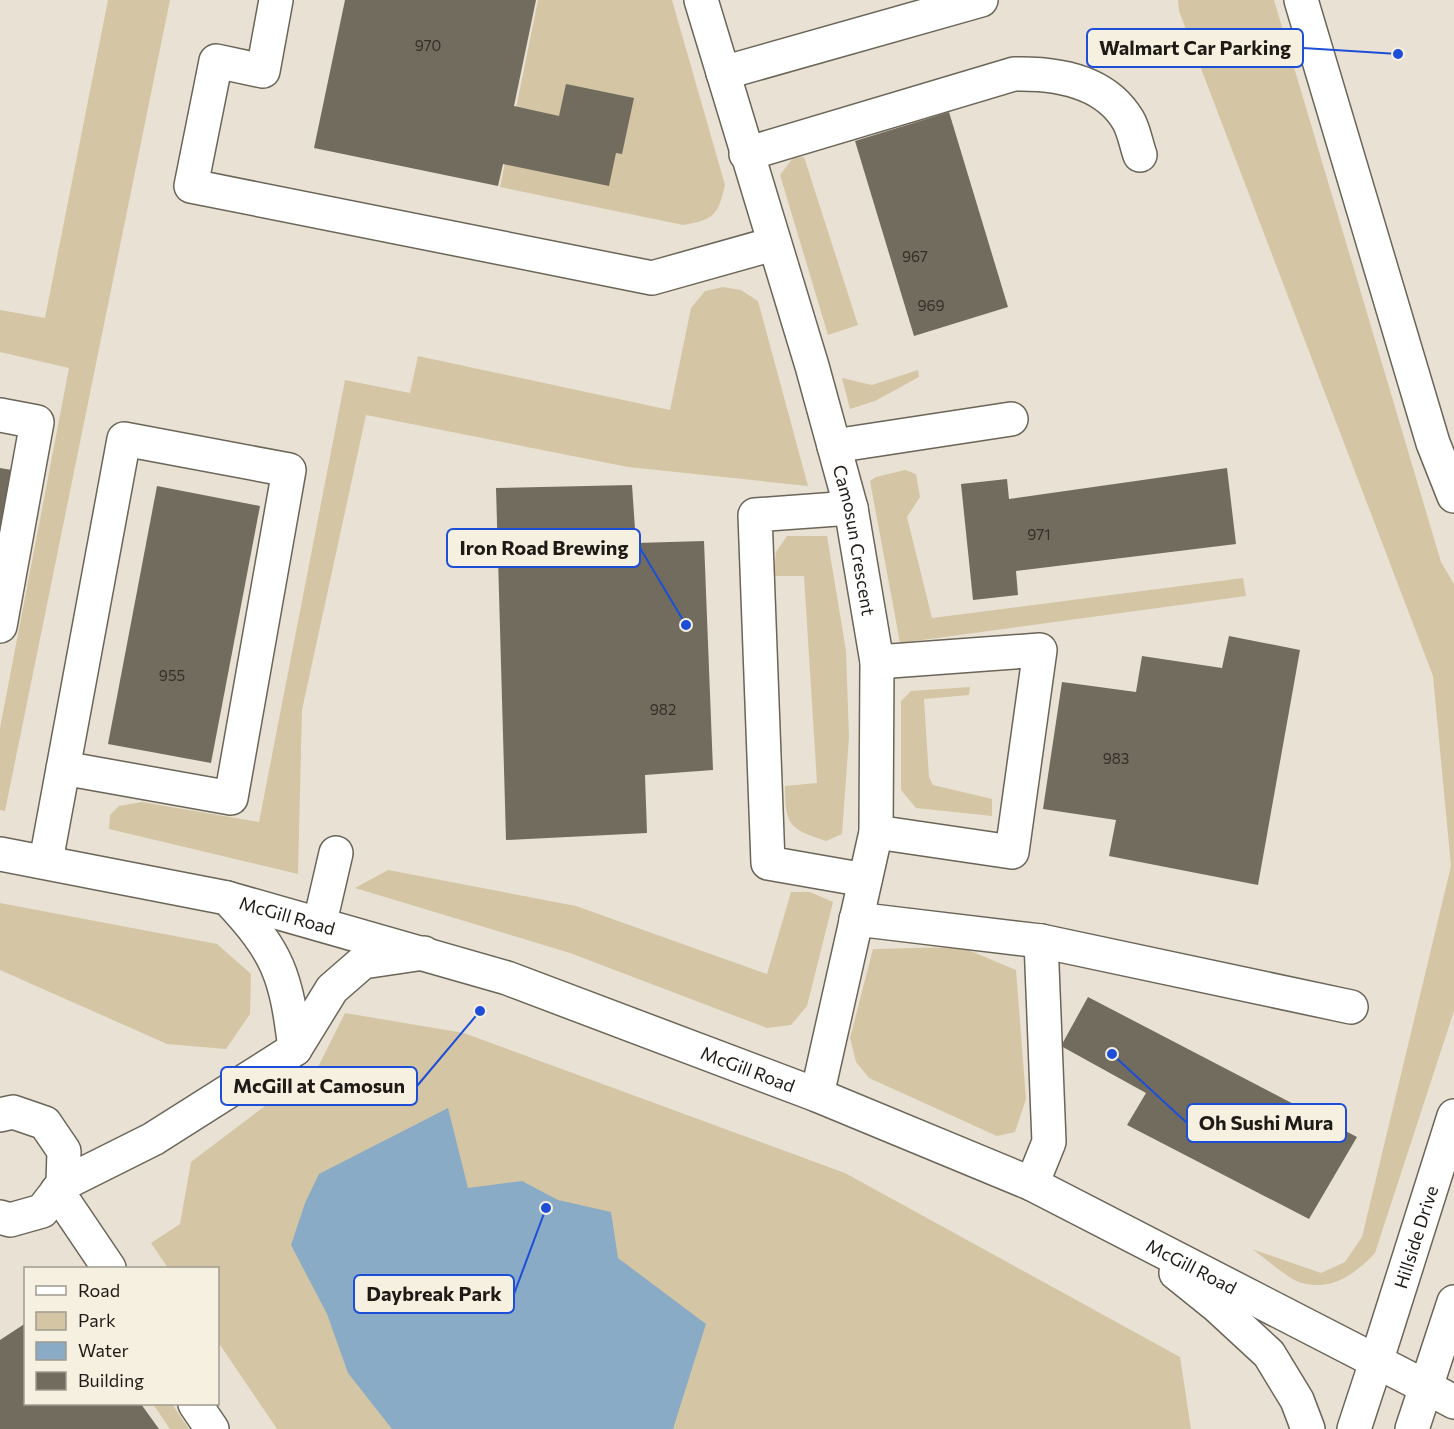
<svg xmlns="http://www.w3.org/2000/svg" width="1454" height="1429" font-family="Commissioner,sans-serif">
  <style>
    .green { fill: #d4c5a4 }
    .water { fill: #89abc6 }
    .building { fill: #726c5f }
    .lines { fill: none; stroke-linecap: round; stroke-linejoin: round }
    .minor-casing { stroke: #6a6558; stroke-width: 36 }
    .major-casing { stroke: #6a6558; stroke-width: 36 }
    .minor { stroke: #fff; stroke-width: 33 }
    .major { stroke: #fff; stroke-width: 33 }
    .labels { text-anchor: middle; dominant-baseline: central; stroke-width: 4.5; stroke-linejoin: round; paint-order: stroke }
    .number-label { font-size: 15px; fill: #332f28 }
    .street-label { font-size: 18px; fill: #1e1b16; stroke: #f6f0e1 }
    .leader { fill: none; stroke: #1d4ed8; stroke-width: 2 }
    .callout-dot { fill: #1d4ed8; stroke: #f6f0e1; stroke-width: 2 }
    .callout { fill: #f6f0e1; stroke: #1d4ed8; stroke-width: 2 }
    .callout-label { font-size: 20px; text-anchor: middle; font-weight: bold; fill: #1e1b16 }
  </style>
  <rect width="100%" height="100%" fill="#e9e2d4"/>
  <g class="green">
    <path d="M 108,0 L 170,0 L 5,811 L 0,810 L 0,728 L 69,368 L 0,352 L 0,310 L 45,318 Z"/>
    <path d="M 538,0 L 672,0 L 725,185 C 718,215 714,220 683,225 L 500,187 Z"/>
    <path d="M 1178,0 L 1274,0 L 1441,562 L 1454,584 L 1454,1011 L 1375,1253 C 1355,1274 1333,1291 1302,1283 C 1289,1280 1264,1257 1252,1249 L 1321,1273 L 1345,1262 L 1362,1237 L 1451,866 L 1433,676 L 1179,11 Z"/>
    <path d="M 804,157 L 858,325 L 828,335 L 780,175 L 793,158 Z"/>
    <path d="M 723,287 L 741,290 L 758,301 L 808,486 L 628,467 L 366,415 L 302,710 L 298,874 L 109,829 L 110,815 L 119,806 L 142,802 L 259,822 L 345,380 L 410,393 L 418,356 L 670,410 L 691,308 L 705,291 Z"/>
    <path d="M 918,370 L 919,377 L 875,401 L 850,409 L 842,378 L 872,385 Z"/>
    <path d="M 905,470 L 916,474 L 920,497 L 907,517 L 932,618 L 1243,578 L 1246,596 L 900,643 L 870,481 L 876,477 Z"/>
    <path d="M 787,536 L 827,536 L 846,651 L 849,737 L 842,834 L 826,841 C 789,829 785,825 785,786 L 817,783 L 804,576 L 774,576 L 776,552 Z"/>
    <path d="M 970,687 L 969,695 L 924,699 L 929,777 L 933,785 L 992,799 L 992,816 L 916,808 L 901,790 L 901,701 L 911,691 Z"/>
    <path d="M 388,870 L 576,906 L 767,974 L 791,892 L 810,892 L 833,902 L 807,1006 L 791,1025 L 767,1028 L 570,953 L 355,888 Z"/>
    <path d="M 0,903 L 217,944 L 251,974 L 250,1014 L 226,1049 L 167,1044 L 0,970 Z"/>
    <path d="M 961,947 L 1016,970 L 1026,1099 L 1015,1132 L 997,1136 L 869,1078 L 856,1062 L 850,1038 L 873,949 Z"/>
    <path d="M 345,1013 L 464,1033 L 845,1173 L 1180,1357 L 1191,1429 L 277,1429 L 218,1342 L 218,1268 L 168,1268 L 151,1243 L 180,1224 L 191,1162 L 319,1065 Z"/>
    <path d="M 153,1404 L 172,1404 L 189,1429 L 170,1429 Z"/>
  </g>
  <path class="water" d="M 448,1108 L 468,1188 L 522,1181 L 558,1200 L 611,1212 L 618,1258 L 706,1324 L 673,1429 L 392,1429 L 348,1373 L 327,1314 L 291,1245 L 305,1203 L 319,1174 Z"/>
  <g class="building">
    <path d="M 345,0 L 536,0 L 514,106 L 559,116 L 566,84 L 634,98 L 622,154 L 616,153 L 609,186 L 503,164 L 498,186 L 314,148 Z"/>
    <path d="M 949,112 L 1008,307 L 914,336 L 855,141 Z"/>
    <path d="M 0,468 L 12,470 L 1,529 L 0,529 Z"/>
    <path d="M 1227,468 L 1236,544 L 1016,571 L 1018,595 L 973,600 L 961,484 L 1007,479 L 1009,499 Z"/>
    <path d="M 632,485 L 636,543 L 704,541 L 713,770 L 645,775 L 647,833 L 506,840 L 496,488 Z"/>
    <path d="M 157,486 L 260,506 L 211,763 L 108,744 Z"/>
    <path d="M 1229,636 L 1300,650 L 1258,885 L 1109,856 L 1116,820 L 1043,809 L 1062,682 L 1136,692 L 1142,656 L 1222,668 Z"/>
    <path d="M 1088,997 L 1357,1137 L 1309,1219 L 1127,1125 L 1146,1093 L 1061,1046 Z"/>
    <path d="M 26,1323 L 26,1404 L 141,1404 L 159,1429 L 0,1429 L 0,1340 Z"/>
  </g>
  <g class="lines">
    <defs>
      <g id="minor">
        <path d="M 276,0 L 263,71 L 216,61 L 191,186 L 652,278 L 773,244"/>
        <path id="s1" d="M 701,0 L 812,366 L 851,508 L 877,662 L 876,832 L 817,1095"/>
        <path d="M 1301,0 L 1433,443 L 1454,496"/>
        <path d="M 723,73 L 981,0"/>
        <path d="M 746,154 L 1014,74 C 1056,73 1105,81 1128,120 C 1134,130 1136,144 1140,155"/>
        <path d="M 0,415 L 37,422 L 0,626"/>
        <path d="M 834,446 L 1011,419"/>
        <path d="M 851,508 L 755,515 L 768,863 L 865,880"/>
        <path d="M 876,832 L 1012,852 L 1040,650 L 877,662"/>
        <path d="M 46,861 L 124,439 L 289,470 L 231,798 L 63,768"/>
        <path d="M 227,898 C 279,953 286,975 295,1049"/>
        <path d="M 856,919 L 1041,941 L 1351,1007"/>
        <path d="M 320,922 L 336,853"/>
        <path d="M 0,1115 L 13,1112 L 45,1123 L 64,1151 L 63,1184"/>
        <path d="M 1032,1184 L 1049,1142 L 1041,941"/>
        <path d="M 57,1191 L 109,1268"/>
        <path d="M 0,1217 L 10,1220 L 42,1211 L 63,1184 L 153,1139 L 295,1049 L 332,989 L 363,962 L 424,953"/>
        <path d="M 195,1404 L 212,1429"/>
        <path d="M 1354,1429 L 1377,1359"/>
        <path d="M 1412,1429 L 1426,1387 L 1454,1402"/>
      </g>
      <g id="major">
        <path id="s2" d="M 0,854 L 227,898 L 507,978 L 817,1095 L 1032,1184 L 1426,1387 L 1454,1302"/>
        <path d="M 1176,1273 L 1217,1306 L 1269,1354 L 1297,1400 L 1308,1429"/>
        <path id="s3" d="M 1377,1359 L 1454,1116"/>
      </g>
    </defs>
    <use href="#minor" class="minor-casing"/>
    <use href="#major" class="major-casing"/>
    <use href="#minor" class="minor"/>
    <use href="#major" class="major"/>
  </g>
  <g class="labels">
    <g class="number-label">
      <text x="428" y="45">970</text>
      <text x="915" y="256">967</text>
      <text x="931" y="305">969</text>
      <text x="1039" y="534">971</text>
      <text x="172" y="675">955</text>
      <text x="663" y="709">982</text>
      <text x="1116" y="758">983</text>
    </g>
    <g class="street-label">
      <text stroke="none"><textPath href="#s1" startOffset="562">Camosun Crescent</textPath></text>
      <text stroke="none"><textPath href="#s2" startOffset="294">McGill Road</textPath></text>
      <text stroke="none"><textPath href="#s2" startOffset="780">McGill Road</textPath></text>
      <text stroke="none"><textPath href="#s3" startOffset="128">Hillside Drive</textPath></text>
      <text stroke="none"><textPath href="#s2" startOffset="1266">McGill Road</textPath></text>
    </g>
  </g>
  <path class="leader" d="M1398 54L1303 48M686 625L640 548M480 1011L417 1086M1112 1054L1187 1123M546 1208L514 1294"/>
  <g class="callout-dot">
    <circle cx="1398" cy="54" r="6"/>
    <circle cx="686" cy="625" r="6"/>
    <circle cx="480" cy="1011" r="6"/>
    <circle cx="1112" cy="1054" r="6"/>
    <circle cx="546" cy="1208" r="6"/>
  </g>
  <g class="callout">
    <rect x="1087" y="29" width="216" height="38" rx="6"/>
    <rect x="447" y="529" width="193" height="38" rx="6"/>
    <rect x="221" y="1067" width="196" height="38" rx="6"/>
    <rect x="1187" y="1104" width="159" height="38" rx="6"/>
    <rect x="354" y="1275" width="160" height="38" rx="6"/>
  </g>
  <g class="callout-label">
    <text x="1195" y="55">Walmart Car Parking</text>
    <text x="544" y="555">Iron Road Brewing</text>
    <text x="319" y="1093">McGill at Camosun</text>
    <text x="1266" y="1130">Oh Sushi Mura</text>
    <text x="434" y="1301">Daybreak Park</text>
  </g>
  <rect x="24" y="1267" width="195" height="138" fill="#f6f0e1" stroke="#a09b90" stroke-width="1.5"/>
  <rect x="36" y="1286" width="30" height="9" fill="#ffffff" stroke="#a09b90" stroke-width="1.5"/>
  <text x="78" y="1297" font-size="18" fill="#1e1b16">Road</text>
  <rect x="36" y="1312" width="30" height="18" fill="#d4c5a4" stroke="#a09b90" stroke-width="1.5"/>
  <text x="78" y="1327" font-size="18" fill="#1e1b16">Park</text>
  <rect x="36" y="1342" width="30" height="18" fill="#89abc6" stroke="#a09b90" stroke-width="1.5"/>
  <text x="78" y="1357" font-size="18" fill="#1e1b16">Water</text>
  <rect x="36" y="1372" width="30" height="18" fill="#726c5f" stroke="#a09b90" stroke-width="1.5"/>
  <text x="78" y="1387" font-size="18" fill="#1e1b16">Building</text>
</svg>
